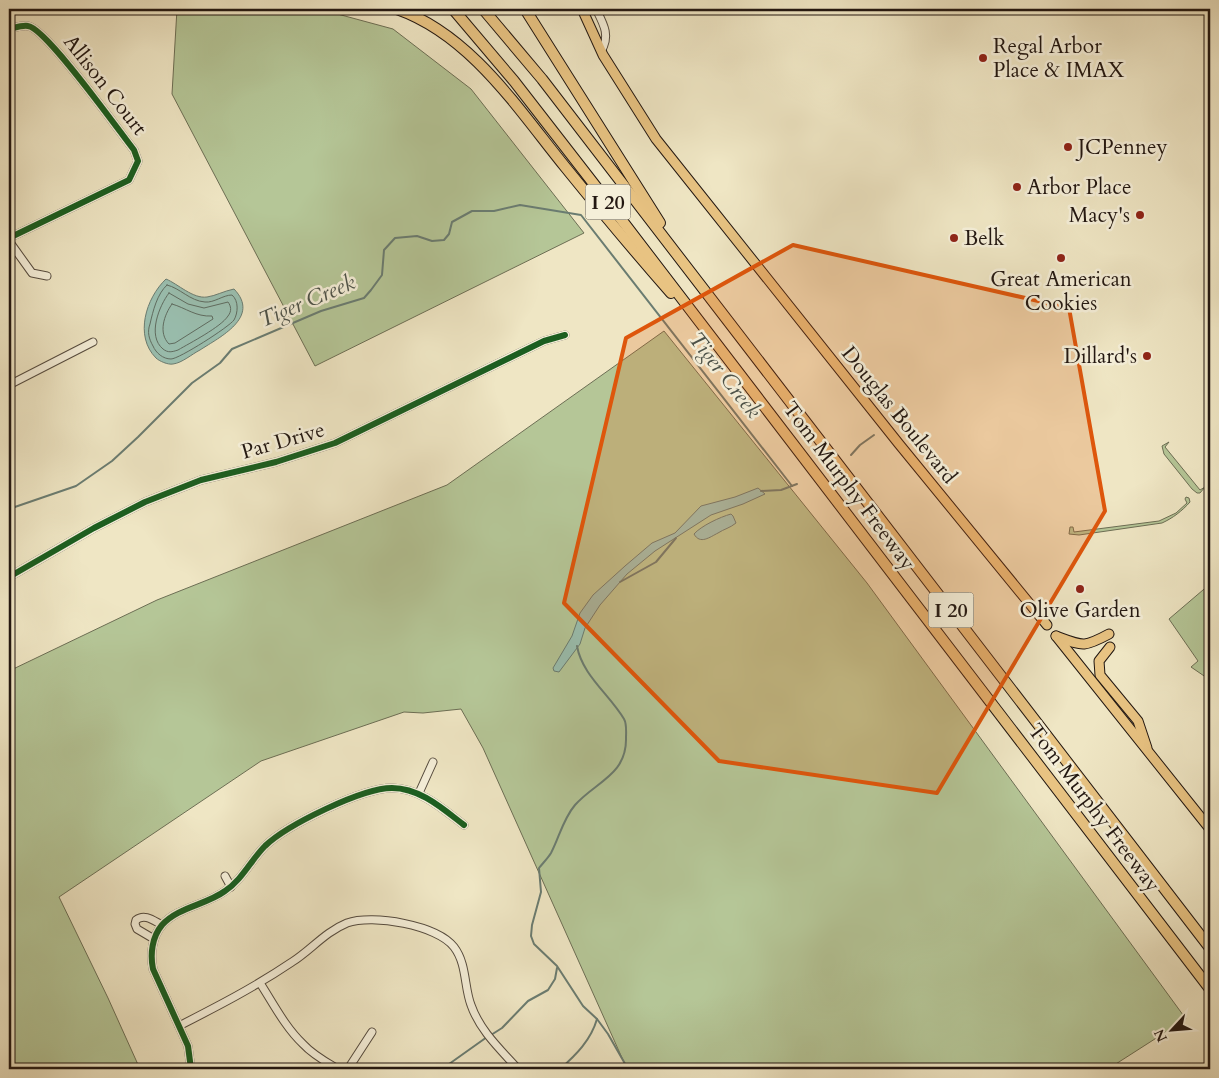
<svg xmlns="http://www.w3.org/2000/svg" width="1219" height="1078" font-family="Cardo,serif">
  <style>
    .green { fill: #b5c697; stroke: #6c6e54 }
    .water { fill: #9ac0b1; stroke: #6a7c71 }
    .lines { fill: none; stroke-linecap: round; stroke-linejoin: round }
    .shore { stroke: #5e6c61; stroke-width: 1 }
    .stream { stroke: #6a7c71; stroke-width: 2 }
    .minor-casing { stroke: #554b3e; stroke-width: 9 }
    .major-casing { stroke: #221711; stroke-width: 11 }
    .highway-casing { stroke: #221711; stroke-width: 12 }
    .minor { stroke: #f5efd9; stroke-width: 7 }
    .major { stroke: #e8c382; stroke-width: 9 }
    .highway { stroke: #e8c382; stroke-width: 10 }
    .cycleway-casing { stroke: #f5efd9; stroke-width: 9 }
    .cycleway { stroke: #1b5e20; stroke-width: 6 }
    .marked { fill: #de560c; fill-opacity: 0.2; stroke: #de560c; stroke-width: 4; stroke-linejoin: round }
    .poi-dot { fill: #8f2418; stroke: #f5efd9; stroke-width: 2 }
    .labels { text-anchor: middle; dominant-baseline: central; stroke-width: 5; stroke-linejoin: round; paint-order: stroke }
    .shield { fill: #f5efd9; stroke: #61584d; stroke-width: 1 }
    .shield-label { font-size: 20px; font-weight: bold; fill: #221711 }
    .poi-label { font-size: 21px; fill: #221711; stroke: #f5efd9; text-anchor: start }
    .street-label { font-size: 21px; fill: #221711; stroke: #f5efd9 }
    .water-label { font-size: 22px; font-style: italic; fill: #4c5249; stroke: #f5efd9 }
  </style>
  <rect width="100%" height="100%" fill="#efe6c4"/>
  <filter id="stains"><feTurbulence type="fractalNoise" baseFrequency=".004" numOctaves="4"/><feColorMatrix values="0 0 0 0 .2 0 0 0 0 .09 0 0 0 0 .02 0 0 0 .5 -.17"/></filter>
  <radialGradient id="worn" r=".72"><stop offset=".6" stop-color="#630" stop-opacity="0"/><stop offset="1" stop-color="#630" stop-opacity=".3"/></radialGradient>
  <g class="green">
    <path d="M 177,9 L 319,9 L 393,29 L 471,89 L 584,233 L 315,366 L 172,94 Z"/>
    <path d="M 664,331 L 867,583 L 1186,1019 L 1108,1069 L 627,1069 L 483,748 L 461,709 L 423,713 L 404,712 L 261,761 L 59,897 L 108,998 L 140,1069 L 9,1069 L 9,671 L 157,600 L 447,485 Z"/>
    <path d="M 1169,442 L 1165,447 L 1200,490 L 1205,487 L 1200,493 L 1197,493 L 1192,489 L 1164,454 L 1162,446 Z"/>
    <path d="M 1186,497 L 1189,498 L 1190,502 C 1182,511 1173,518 1162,523 L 1079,535 L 1069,534 L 1070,527 L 1073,527 L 1074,532 L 1159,521 L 1176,513 L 1187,503 L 1185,499 Z"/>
    <path d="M 1210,584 L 1210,680 L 1191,667 L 1198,661 L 1169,619 Z"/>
  </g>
  <g class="water">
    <path d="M 166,279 C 178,284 193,299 207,297 C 215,296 224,291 234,289 C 261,317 220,337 200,350 C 192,354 182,363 173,364 C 168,365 159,361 156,358 C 134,336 146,298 166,279 Z"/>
    <path d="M 758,488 L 765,494 L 743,504 L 711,515 L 655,551 L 627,574 L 600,605 L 585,628 L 580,644 L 559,672 L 554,671 L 553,668 L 572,636 L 580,613 L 593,595 L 625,566 L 652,543 L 675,533 L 701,506 L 735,497 Z"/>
    <path d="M 731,514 L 733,516 L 736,523 C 730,528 724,529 718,533 C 710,537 700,545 694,534 C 701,526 720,517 731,514 Z"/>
  </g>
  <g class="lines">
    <g class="shore">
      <path d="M 167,285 C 180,288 190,301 205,302 C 214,303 223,295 232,295 C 239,301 238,313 234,320 C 229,327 179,359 171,359 C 163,359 156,353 153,346 C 149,339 147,332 150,324 C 153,311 157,294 167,285 Z"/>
      <path d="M 169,293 L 188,304 L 204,308 L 228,302 C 231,306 232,311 228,316 C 221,327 190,343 178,350 C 172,352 168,353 163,349 C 147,336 159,306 169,293 Z"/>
      <path d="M 172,304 C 186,308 196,317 212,316 L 213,319 L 175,343 L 169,344 C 158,333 164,315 172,304 Z"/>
    </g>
    <g class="stream">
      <path d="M 851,455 L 860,445 L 874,435"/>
      <path d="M 761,491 L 781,490 L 797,484"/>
      <path d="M 9,509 L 76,486 L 112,461 L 138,437 L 192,383 L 220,363 L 232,349 L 321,311 L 364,298 L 371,290 L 382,275 L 384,250 L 395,238 L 417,236 L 432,241 L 444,240 L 449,234 L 452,222 L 472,211 L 494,211 L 520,205 L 581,215 L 792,486"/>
      <path d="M 620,582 L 656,562 L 676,538"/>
      <path d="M 577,646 C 582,675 610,695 624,719 C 627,724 626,733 626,738 C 627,775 595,782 575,805 C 563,819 559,838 551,853 C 548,858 543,863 539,868 L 541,892 L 532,925 L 531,936 L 534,944 L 557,966 L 583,1006 L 597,1019 L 608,1034 L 628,1069"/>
      <path d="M 491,1035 L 502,1028 L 528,1001 L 548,990 L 555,979 L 557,968"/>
      <path d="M 442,1069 L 487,1037"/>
      <path d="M 560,1069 C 576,1055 591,1040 597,1019"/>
    </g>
    <defs>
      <g id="minor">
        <path d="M 596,9 C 603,23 611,36 601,51"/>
        <path d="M 9,29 C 14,28 22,25 28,26 C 46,28 119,131 134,150 L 138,161 L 129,180 L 9,238"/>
        <path d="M 9,241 L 32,273 L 47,276"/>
        <path d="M 9,385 L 93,342"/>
        <path d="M 9,577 L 94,528 L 145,502 L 201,480 L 276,462 L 335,443 L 544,341 L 565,335"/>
        <path d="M 419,793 L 433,762"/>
        <path d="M 225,876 L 231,887"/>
        <path d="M 154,939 L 137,929 L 135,924 L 136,920 C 145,913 154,921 162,925"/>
        <path d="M 260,983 C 273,1003 285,1027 303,1044 C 313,1055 326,1062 338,1069"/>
        <path d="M 179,1026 C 218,1006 255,987 292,962 C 311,950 325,932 347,923 C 373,914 437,925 454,947 C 467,964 464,987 471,1005 C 480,1031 501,1050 518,1069"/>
        <path d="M 191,1069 L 188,1046 L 153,969 C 150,954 152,937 162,925 C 178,907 206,905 225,891 C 242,880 251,860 265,846 C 287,825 362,788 392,788 C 420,788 443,809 464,825"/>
        <path d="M 348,1069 L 372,1032"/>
      </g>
      <g id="major">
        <path d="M 582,9 L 603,55 L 656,139 L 899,444 L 1047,625"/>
        <path d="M 1056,636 L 1210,829"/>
        <path d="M 1056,636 C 1083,646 1083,648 1109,634"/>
        <path d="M 1110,647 L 1099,661 L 1100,675 L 1138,721 L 1147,748"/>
      </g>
      <g id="highway">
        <path d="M 397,9 C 471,35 518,109 566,168 C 600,210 635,252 671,293"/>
        <path d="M 453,9 L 514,81 L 611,206 L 1210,989"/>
        <path d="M 483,9 L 542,79 L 1210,948"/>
        <path d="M 525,9 L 660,223"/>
      </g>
    </defs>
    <use href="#minor" class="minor-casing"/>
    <use href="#major" class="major-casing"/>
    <use href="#highway" class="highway-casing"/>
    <use href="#minor" class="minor"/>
    <use href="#major" class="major"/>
    <use href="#highway" class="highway"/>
    <defs>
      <g id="cycleway">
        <path d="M 9,29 C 14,28 22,25 28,26 C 46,28 119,131 134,150 L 138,161 L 129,180 L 9,238"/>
        <path d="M 9,577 L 94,528 L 145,502 L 201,480 L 276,462 L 335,443 L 544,341 L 565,335"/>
        <path d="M 191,1069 L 188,1046 L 153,969 C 150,954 152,937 162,925 C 178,907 206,905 225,891 C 242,880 251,860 265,846 C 287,825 362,788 392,788 C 420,788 443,809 464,825"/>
      </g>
    </defs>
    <use href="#cycleway" class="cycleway-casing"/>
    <use href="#cycleway" class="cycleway"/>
  </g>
  <path class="marked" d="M 793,245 L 1069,308 L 1105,511 L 937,793 L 719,761 L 564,603 L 626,338 Z"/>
  <g class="poi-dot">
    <circle cx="983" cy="58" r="5"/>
    <circle cx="1068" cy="147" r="5"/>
    <circle cx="1017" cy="187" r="5"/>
    <circle cx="1140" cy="215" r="5"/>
    <circle cx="954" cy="238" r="5"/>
    <circle cx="1061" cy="258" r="5"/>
    <circle cx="1147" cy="356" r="5"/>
    <circle cx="1080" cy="589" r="5"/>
  </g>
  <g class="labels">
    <g class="shield">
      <rect x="585.5" y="184.5" width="45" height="35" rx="4"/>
      <rect x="928.5" y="592.5" width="45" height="35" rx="4"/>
    </g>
    <g class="shield-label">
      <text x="608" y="202">I 20</text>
      <text x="951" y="610">I 20</text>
    </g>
    <g class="poi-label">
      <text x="993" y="46">Regal Arbor<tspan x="993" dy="24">Place &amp; IMAX</tspan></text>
      <text x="1078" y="147">JCPenney</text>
      <text x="1027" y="187">Arbor Place</text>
      <text x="1130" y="215" text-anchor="end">Macy's</text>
      <text x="964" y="238">Belk</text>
      <text x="1061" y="279" text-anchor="middle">Great American<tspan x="1061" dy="24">Cookies</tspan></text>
      <text x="1137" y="356" text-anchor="end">Dillard's</text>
      <text x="1080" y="610" text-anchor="middle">Olive Garden</text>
    </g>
    <g class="street-label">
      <text transform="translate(105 85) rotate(52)">Allison Court</text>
      <text transform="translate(899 415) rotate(51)">Douglas Boulevard</text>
      <text transform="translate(283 441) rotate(-16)">Par Drive</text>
      <text transform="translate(849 486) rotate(53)">Tom Murphy Freeway</text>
      <text transform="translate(1094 808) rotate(53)">Tom Murphy Freeway</text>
    </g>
    <g class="water-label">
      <text transform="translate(307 301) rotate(-23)">Tiger Creek</text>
      <text transform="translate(725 375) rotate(52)">Tiger Creek</text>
    </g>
  </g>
  <rect width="1219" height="1078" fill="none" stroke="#efe6c4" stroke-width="30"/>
  <rect x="10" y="10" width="1199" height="1058" fill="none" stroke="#221711" stroke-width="2.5"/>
  <rect x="15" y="15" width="1189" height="1048" fill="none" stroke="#221711"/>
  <g transform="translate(1172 1030) rotate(244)" stroke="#f5efd9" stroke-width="4" paint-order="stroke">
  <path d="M0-4L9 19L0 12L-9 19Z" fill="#221711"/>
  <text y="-8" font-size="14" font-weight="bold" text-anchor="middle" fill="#221711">N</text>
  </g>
  <rect width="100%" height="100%" filter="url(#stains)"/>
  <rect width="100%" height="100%" fill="url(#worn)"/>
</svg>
